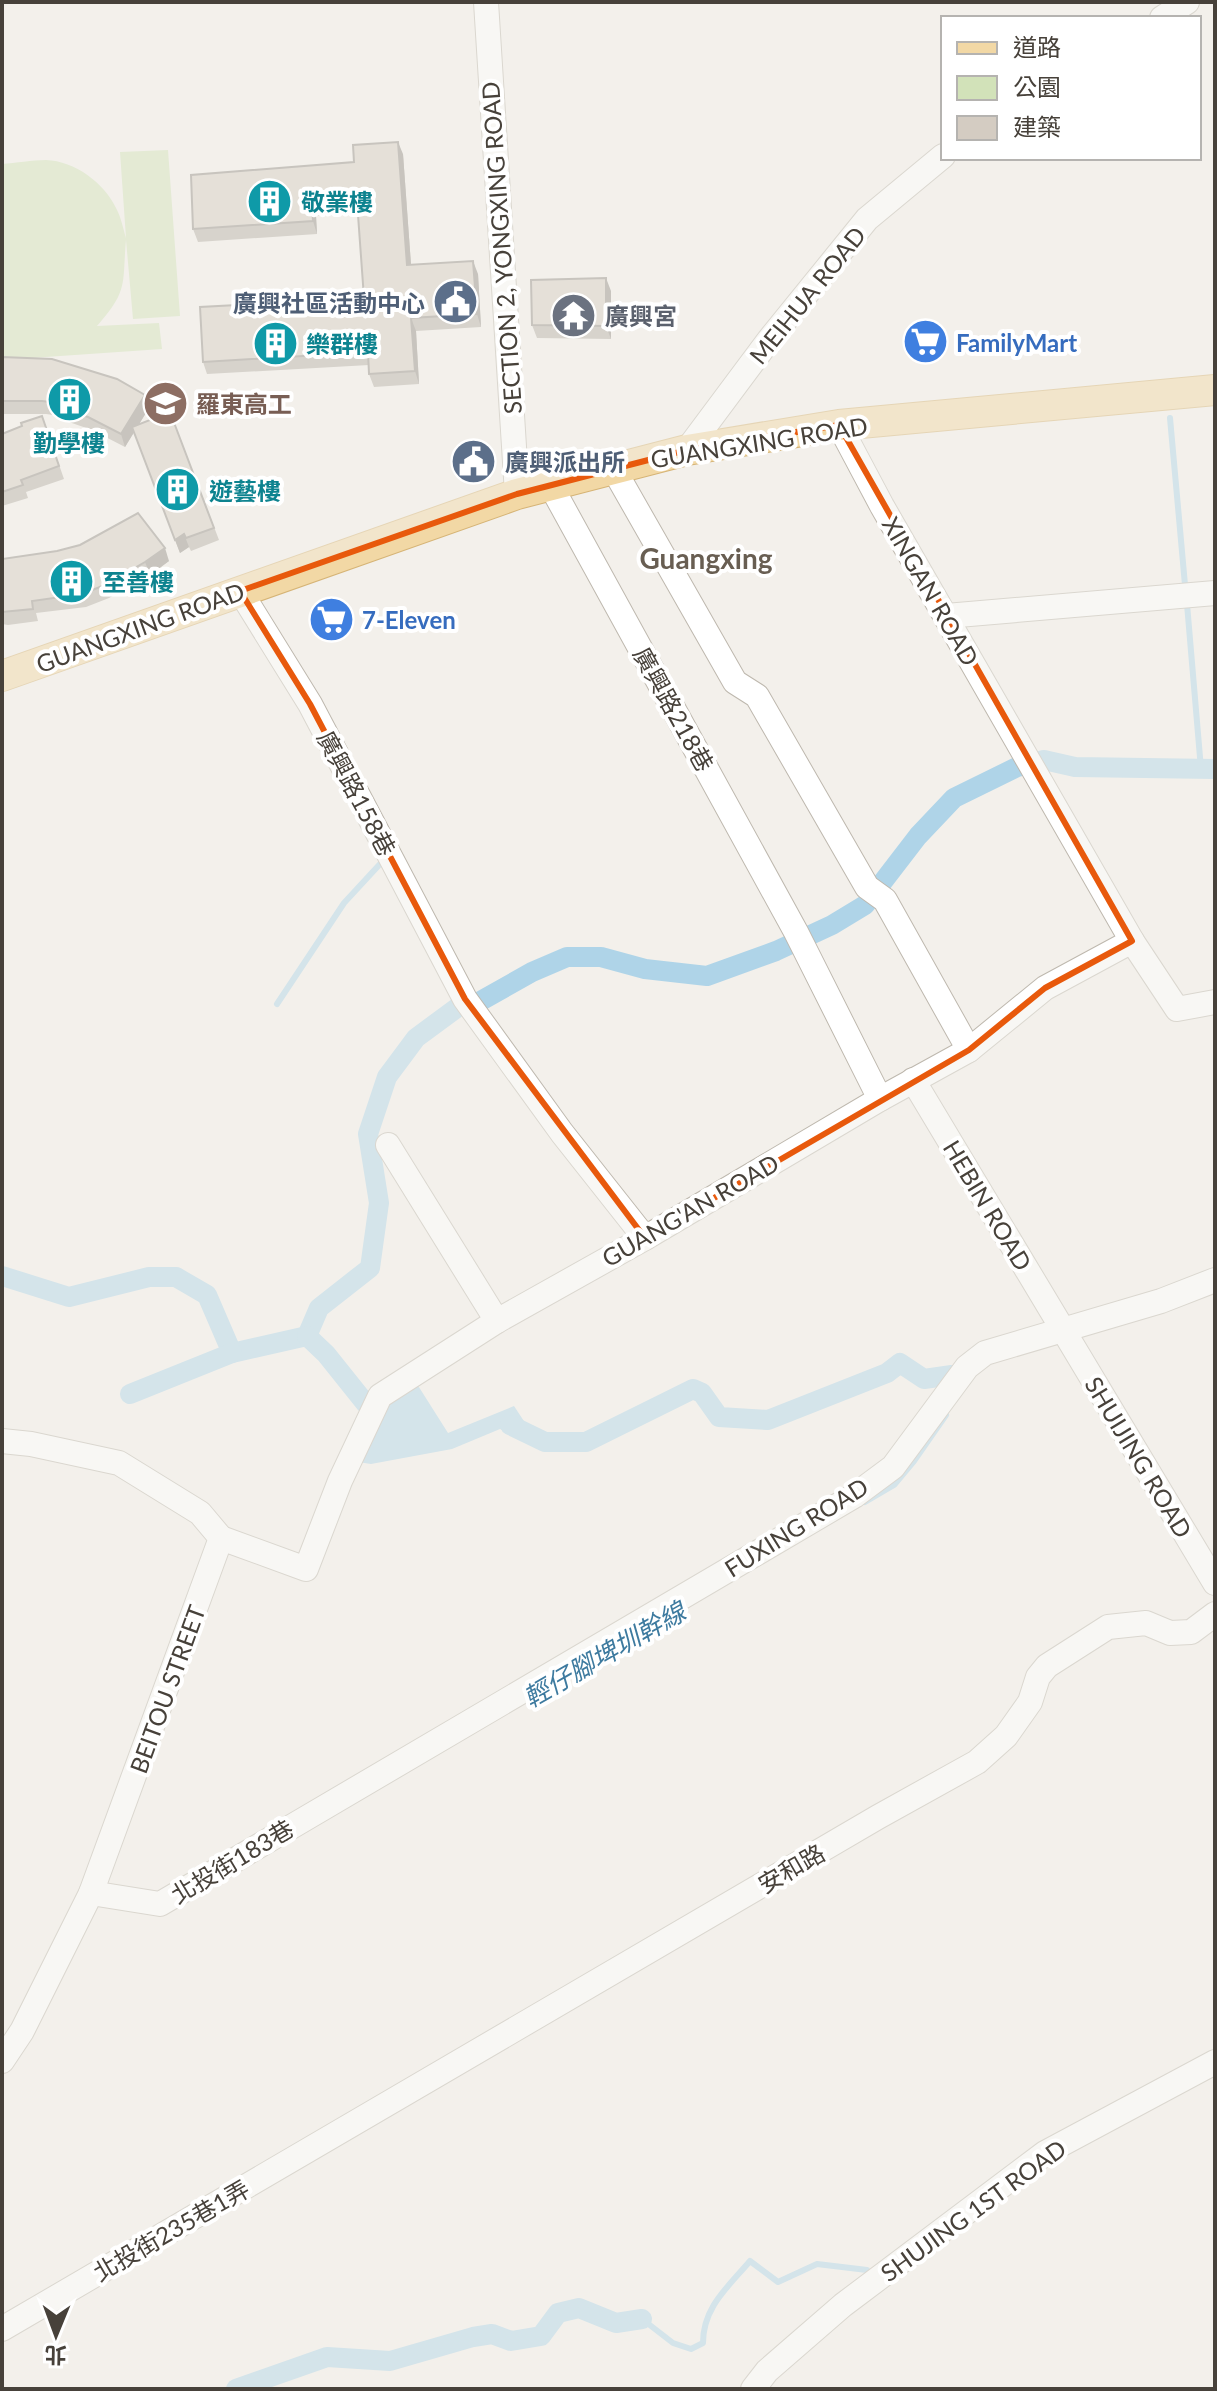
<svg xmlns="http://www.w3.org/2000/svg" width="1217" height="2391" font-family="Lato,'Noto Sans TC',sans-serif">
  <style>
    .green { fill: #d2e2b9 }
    .water { fill: #afd4e8 }
    .lines { fill: none; stroke-linecap: round; stroke-linejoin: round }
    .stream { stroke: #afd4e8; stroke-width: 6 }
    .canal { stroke: #afd4e8; stroke-width: 20 }
    .minor-casing { stroke: #beb8ae; stroke-width: 26 }
    .major-casing { stroke: #d6b476; stroke-width: 32 }
    .minor { stroke: #fff; stroke-width: 24 }
    .major { stroke: #f2d8a5; stroke-width: 30 }
    .wall { fill: #b6afa7 }
    .shaded-wall { fill: #948f88 }
    .building { fill: #d4ccc2; stroke: #948f88; stroke-width: 2 }
    .marked { fill: none; stroke: #e8590c; stroke-width: 6; stroke-linejoin: round }
    .labels { text-anchor: middle; dominant-baseline: central; stroke-width: 8; stroke-linejoin: round; paint-order: stroke }
    .culture-label { font-size: 24px; font-weight: bold; fill: #0d838f; stroke: #fff; text-anchor: start }
    .street-label { font-size: 24px; fill: #47413a; stroke: #fff }
    .service-label { font-size: 24px; font-weight: bold; fill: #4e5e75; stroke: #fff; text-anchor: end }
    .worship-label { font-size: 24px; font-weight: bold; fill: #5b616d; stroke: #fff; text-anchor: start }
    .shop-label { font-size: 24px; font-weight: bold; fill: #366cbe; stroke: #fff; text-anchor: start }
    .education-label { font-size: 24px; font-weight: bold; fill: #785e54; stroke: #fff; text-anchor: start }
    .water-label { font-size: 26px; font-style: italic; fill: #3d7a9f; stroke: #fff }
    .quarter-label { font-size: 28px; font-weight: bold; fill: #685e52; stroke: #fff }
  </style>
  <rect width="100%" height="100%" fill="#f3f0eb"/>
  <path class="green" d="M 168,150 L 180,316 L 133,319 L 126,240 C 122,284 129,290 97,326 L 159,323 L 162,349 L 2,360 L 2,164 C 16,163 32,160 46,160 C 75,161 104,183 116,208 C 121,217 123,228 126,238 L 120,152 Z"/>
  <path class="water" d="M 417,1384 L 448,1433 L 514,1406 L 541,1447 L 500,1429 L 452,1449 L 371,1464 L 358,1462 L 392,1400 Z"/>
  <g class="lines">
    <g class="stream">
      <path d="M 1170,418 L 1185,585"/>
      <path d="M 1187,604 L 1201,769"/>
      <path d="M 277,1004 L 344,903 L 380,864"/>
      <path d="M 865,1502 L 894,1485 L 914,1461 L 946,1415"/>
      <path d="M 642,2319 L 673,2343 L 691,2349 L 703,2343 C 703,2307 728,2287 750,2261 L 778,2282 L 817,2264 L 867,2270"/>
    </g>
    <g class="canal">
      <path d="M 2,1276 L 69,1297 L 149,1277 L 176,1277 L 207,1295 L 232,1353 L 307,1336"/>
      <path d="M 307,1336 L 319,1308 L 370,1268 L 379,1203 L 368,1134 L 387,1077 L 416,1038 L 458,1007 L 477,1003 L 532,972 L 567,957 L 601,957 L 645,969 L 707,976 L 776,951 L 832,925 L 865,905 L 918,836 L 954,798 L 1017,767 L 1044,760 L 1075,767 L 1215,769"/>
      <path d="M 307,1336 L 326,1354 L 366,1404"/>
      <path d="M 130,1394 L 232,1353"/>
      <path d="M 510,1425 L 545,1442 L 586,1442 L 693,1389 L 702,1393 L 719,1417 L 768,1420 L 887,1373 L 900,1363 L 924,1379 L 952,1375"/>
      <path d="M 236,2389 L 327,2357 L 390,2361 L 473,2337 L 492,2334 L 511,2341 L 541,2336 L 558,2313 L 579,2308 L 616,2323 L 642,2319"/>
    </g>
    <defs>
      <g id="minor">
        <path d="M 486,2 L 517,494"/>
        <path d="M 1162,18 L 1187,2"/>
        <path d="M 839,425 L 882,506 L 1132,941 L 1177,1009 L 1215,1002"/>
        <path d="M 687,450 L 769,340 L 867,219 L 943,156"/>
        <path d="M 613,468 L 735,682 L 757,696 L 867,887 L 885,900 L 969,1050"/>
        <path d="M 551,486 L 796,932 L 880,1099"/>
        <path d="M 240,591 L 310,704 L 465,999 L 562,1133 L 645,1238"/>
        <path d="M 946,616 L 1215,593"/>
        <path d="M 913,1080 L 1215,1583"/>
        <path d="M 388,1145 L 497,1321"/>
        <path d="M 2,1441 L 31,1444 L 119,1463 L 200,1513 L 221,1538 L 91,1893 L 22,2031 L 2,2061"/>
        <path d="M 221,1538 L 306,1569 L 340,1481 L 380,1396 L 497,1321 L 645,1238 L 880,1099 L 969,1050 L 1045,988 L 1132,941"/>
        <path d="M 91,1893 L 160,1904 L 854,1496 L 893,1467 L 967,1367 L 985,1353 L 1161,1301 L 1215,1280"/>
        <path d="M 2,2329 L 878,1817 L 977,1762 L 1006,1736 L 1030,1702 L 1038,1677 L 1047,1666 L 1108,1627 L 1146,1623 L 1170,1633 L 1191,1632 L 1215,1614"/>
        <path d="M 753,2389 L 767,2371 L 843,2305 L 1045,2153 L 1215,2062"/>
      </g>
      <path id="major" d="M 2,676 L 517,494 L 687,450 L 839,425 L 1215,390"/>
    </defs>
    <use href="#minor" class="minor-casing"/>
    <use href="#major" class="major-casing"/>
    <use href="#minor" class="minor"/>
    <use href="#major" class="major"/>
  </g>
  <g class="wall">
    <path d="M 403,154 L 411,265 L 478,274 L 481,327 L 416,331 L 419,384 L 374,387 L 369,374 L 369,365 L 207,374 L 203,362 L 364,298 L 358,214 L 316,216 L 317,234 L 198,242 L 193,229 L 354,162 Z"/>
    <path d="M 611,291 L 611,339 L 537,338 L 532,325 Z"/>
    <path d="M 2,357 L 149,408 L 139,424 L 170,412 L 219,540 L 191,551 L 189,547 L 180,553 L 134,432 L 125,447 L 92,430 L 69,422 L 67,417 L 46,414 L 2,414 Z"/>
    <path d="M 42,416 L 64,479 L 26,492 L 28,498 L 2,506 L 2,434 L 22,426 Z"/>
    <path d="M 2,559 L 169,561 L 150,575 L 109,598 L 86,607 L 36,613 L 38,621 L 8,625 L 2,624 Z"/>
  </g>
  <g class="shaded-wall">
    <path d="M 398,142 L 403,154 L 412,278 L 407,265 Z"/>
    <path d="M 312,203 L 316,216 L 317,234 L 313,221 Z"/>
    <path d="M 473,261 L 478,274 L 481,327 L 477,314 Z"/>
    <path d="M 606,278 L 611,291 L 611,339 L 606,326 Z"/>
    <path d="M 411,318 L 416,331 L 419,384 L 415,371 Z"/>
    <path d="M 145,395 L 149,408 L 125,447 L 121,434 Z"/>
    <path d="M 184,534 L 189,547 L 180,553 L 175,540 Z"/>
    <path d="M 165,548 L 169,561 L 150,575 L 145,562 Z"/>
  </g>
  <g class="building">
    <path d="M 398,142 L 407,265 L 473,261 L 477,314 L 411,318 L 415,371 L 369,374 L 368,352 L 203,362 L 200,307 L 364,298 L 357,201 L 312,203 L 313,221 L 193,229 L 191,175 L 354,162 L 353,145 Z"/>
    <path d="M 606,278 L 606,326 L 532,325 L 531,280 Z"/>
    <path d="M 2,357 L 52,359 L 117,379 L 145,395 L 121,434 L 88,417 L 64,409 L 74,405 L 42,401 L 2,401 Z"/>
    <path d="M 170,412 L 214,528 L 186,538 L 184,534 L 175,540 L 132,427 Z"/>
    <path d="M 42,416 L 59,466 L 21,480 L 23,485 L 2,492 L 2,434 L 22,426 L 21,423 Z"/>
    <path d="M 138,513 L 165,548 L 145,562 L 105,585 L 82,594 L 32,601 L 33,609 L 2,612 L 2,559 L 57,551 L 80,545 Z"/>
  </g>
  <path d="M0 0H1217V2391H0ZM 839,425 L 1132,941 L 1045,988 L 969,1050 L 645,1238 L 465,999 L 310,704 L 240,591 L 517,494 L 687,450 Z" fill="#f3f0eb" fill-opacity=".55" fill-rule="evenodd"/>
  <path class="marked" d="M 839,425 L 1132,941 L 1045,988 L 969,1050 L 645,1238 L 465,999 L 310,704 L 240,591 L 517,494 L 687,450 Z"/>
  <defs>
    <symbol id="building-disc" viewBox="-11 -11 22 22"><circle r="9.5" fill="#0f9aa8" stroke="#fff"/><path d="M-4-6H4V6H1V3H-1V6H-4ZM-2.5-4.3h1.7v1.8h-1.7ZM.8-4.3h1.7v1.8H.8ZM-2.5-1h1.7V.8h-1.7ZM.8-1h1.7V.8H.8Z" fill="#fff"/></symbol>
    <symbol id="civic-disc" viewBox="-11 -11 22 22"><circle r="9.5" fill="#5c6f8a" stroke="#fff"/><path d="M-.6-6.5H3V-4.5H.6V-3L4-1V1h2V6H-6V1h2V-1L-.6-3ZM-1.2 2.5V6h2.4V2.5Z" fill="#fff"/></symbol>
    <symbol id="temple-disc" viewBox="-11 -11 22 22"><circle r="9.5" fill="#6b7280" stroke="#fff"/><path d="M0-6L5-2H3V0L6.5 2.5H4V6H1.5V3h-3V6H-4V2.5H-6.5L-3 0V-2H-5Z" fill="#fff"/></symbol>
    <symbol id="supermarket-disc" viewBox="-11 -11 22 22"><circle r="9.5" fill="#3f7fe0" stroke="#fff"/><path d="M-6-5.5h2.5l.6 2H6L4.5 2H-2.5L-4.4-4H-6ZM-1.5 3.2a1.3 1.3 0 1 0 .1 0ZM3 3.2a1.3 1.3 0 1 0 .1 0Z" fill="#fff"/></symbol>
    <symbol id="school-disc" viewBox="-11 -11 22 22"><circle r="9.5" fill="#8d6e63" stroke="#fff"/><path d="M0-5L7-2L0 1L-7-2ZM-4 1L0 2.5L4 1V4Q0 6-4 4Z" fill="#fff"/></symbol>
  </defs>
  <g fill-rule="evenodd">
    <use href="#building-disc" x="244" y="176" width="51" height="51"/>
    <use href="#civic-disc" x="430" y="276" width="51" height="51"/>
    <use href="#temple-disc" x="548" y="290" width="51" height="51"/>
    <use href="#supermarket-disc" x="900" y="316" width="51" height="51"/>
    <use href="#building-disc" x="250" y="318" width="51" height="51"/>
    <use href="#building-disc" x="44" y="374" width="51" height="51"/>
    <use href="#school-disc" x="140" y="378" width="51" height="51"/>
    <use href="#civic-disc" x="448" y="436" width="51" height="51"/>
    <use href="#building-disc" x="152" y="464" width="51" height="51"/>
    <use href="#building-disc" x="46" y="556" width="51" height="51"/>
    <use href="#supermarket-disc" x="306" y="594" width="51" height="51"/>
  </g>
  <g class="labels">
    <g class="culture-label">
      <text x="301" y="201">敬業樓</text>
      <text x="306" y="343">樂群樓</text>
      <text x="69" y="442" text-anchor="middle">勤學樓</text>
      <text x="209" y="490">遊藝樓</text>
      <text x="102" y="581">至善樓</text>
    </g>
    <g class="street-label">
      <text transform="translate(501 248) rotate(-94)">SECTION 2, YONGXING ROAD</text>
      <text transform="translate(807 295) rotate(-51)">MEIHUA ROAD</text>
      <text transform="translate(759 442) rotate(-9)">GUANGXING ROAD</text>
      <text transform="translate(931 591) rotate(60)">XINGAN ROAD</text>
      <text transform="translate(140 627) rotate(-20)">GUANGXING ROAD</text>
      <text transform="translate(674 709) rotate(61)">廣興路218巷</text>
      <text transform="translate(357 793) rotate(62)">廣興路158巷</text>
      <text transform="translate(988 1205) rotate(59)">HEBIN ROAD</text>
      <text transform="translate(690 1210) rotate(-30)">GUANG'AN ROAD</text>
      <text transform="translate(1139 1457) rotate(59)">SHUIJING ROAD</text>
      <text transform="translate(796 1527) rotate(-32)">FUXING ROAD</text>
      <text transform="translate(167 1689) rotate(-70)">BEITOU STREET</text>
      <text transform="translate(232 1861) rotate(-31)">北投街183巷</text>
      <text transform="translate(791 1868) rotate(-30)">安和路</text>
      <text transform="translate(973 2210) rotate(-36)">SHUJING 1ST ROAD</text>
      <text transform="translate(171 2230) rotate(-30)">北投街235巷1弄</text>
    </g>
    <g class="service-label">
      <text x="425" y="302">廣興社區活動中心</text>
      <text x="505" y="461" text-anchor="start">廣興派出所</text>
    </g>
    <g class="worship-label">
      <text x="605" y="315">廣興宮</text>
    </g>
    <g class="shop-label">
      <text x="956" y="342">FamilyMart</text>
      <text x="362" y="619">7-Eleven</text>
    </g>
    <g class="education-label">
      <text x="196" y="403">羅東高工</text>
    </g>
    <g class="water-label">
      <text transform="translate(604 1654) rotate(-30)">輕仔腳埤圳幹線</text>
    </g>
    <g class="quarter-label">
      <text x="706" y="558">Guangxing</text>
    </g>
  </g>
  <rect width="1217" height="2391" fill="none" stroke="#47413a" stroke-width="8"/>
  <rect x="941" y="16" width="260" height="144" fill="#ffffff" stroke="#b5b3b0" stroke-width="2"/>
  <rect x="957" y="42" width="40" height="12" fill="#f2d8a5" stroke="#b5b3b0" stroke-width="2"/>
  <text x="1013" y="56" font-size="24" fill="#47413a">道路</text>
  <rect x="957" y="76" width="40" height="24" fill="#d2e2b9" stroke="#b5b3b0" stroke-width="2"/>
  <text x="1013" y="96" font-size="24" fill="#47413a">公園</text>
  <rect x="957" y="116" width="40" height="24" fill="#d4ccc2" stroke="#b5b3b0" stroke-width="2"/>
  <text x="1013" y="136" font-size="24" fill="#47413a">建築</text>
  <g transform="translate(56 2335) rotate(181)" stroke="#ffffff" stroke-width="6" paint-order="stroke">
  <path d="M0-6L14 30L0 20L-14 30Z" fill="#47413a"/>
  <text y="-12" font-size="22" font-weight="bold" text-anchor="middle" fill="#47413a">北</text>
  </g>
</svg>
